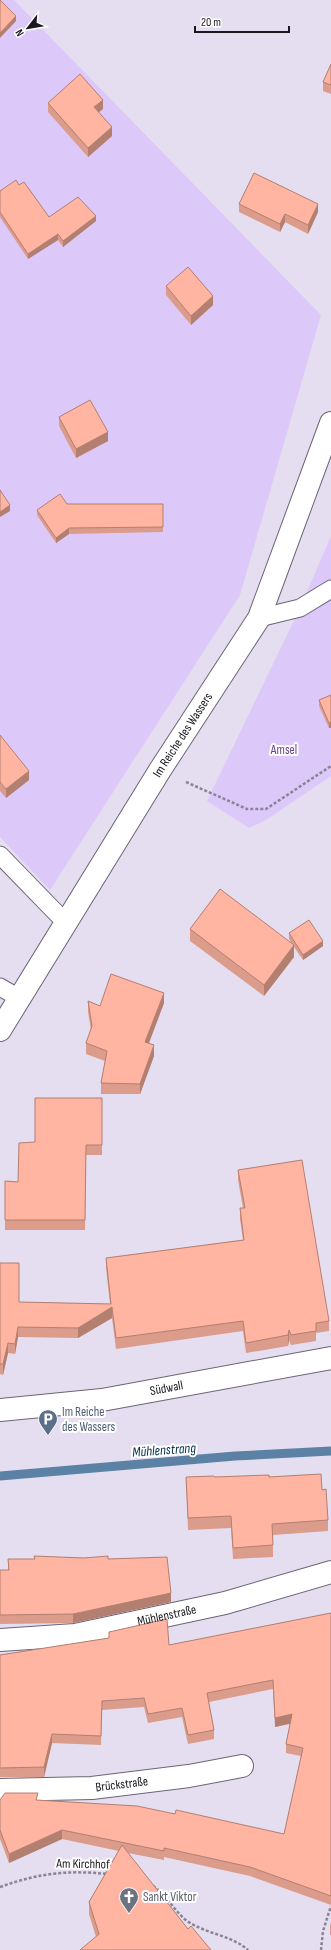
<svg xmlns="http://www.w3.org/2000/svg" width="331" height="1950" font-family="'Sofia Sans Condensed',sans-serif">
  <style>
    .green { fill: #ddc8fa }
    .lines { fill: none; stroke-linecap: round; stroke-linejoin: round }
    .stream { stroke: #5b82a4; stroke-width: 9 }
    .lane-casing { stroke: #6c6576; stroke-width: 19 }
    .street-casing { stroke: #6c6576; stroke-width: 24 }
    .path { stroke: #8a8492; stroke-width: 2.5; stroke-dasharray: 3 2; stroke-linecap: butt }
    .lane { stroke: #fff; stroke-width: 17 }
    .street { stroke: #fff; stroke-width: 22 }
    .wall { fill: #db9c8b }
    .shaded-wall { fill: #b27f71 }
    .building { fill: #ffb5a2; stroke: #b27f71 }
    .labels { text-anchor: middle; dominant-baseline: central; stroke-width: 4; stroke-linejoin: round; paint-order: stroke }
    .street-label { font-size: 13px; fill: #1a181e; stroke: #fff }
    .park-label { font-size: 13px; fill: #67438d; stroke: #fff }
    .service-label { font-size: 13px; fill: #4e5e75; stroke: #fff; text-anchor: start }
    .worship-label { font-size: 13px; fill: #5b616d; stroke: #fff; text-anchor: start }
    .water-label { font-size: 14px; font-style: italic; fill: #002d4c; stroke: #fff }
  </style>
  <rect width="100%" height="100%" fill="#e5ddf0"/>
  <g class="green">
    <path d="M 0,0 L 14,0 L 321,315 L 240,595 L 50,890 L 0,837 Z"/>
    <path d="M 331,536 L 331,776 L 266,820 L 249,828 L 207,801 L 300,608 Z"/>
  </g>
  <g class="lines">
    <path class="stream" d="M 0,1476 L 235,1456 L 331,1451"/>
    <defs>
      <g id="lane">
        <path d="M 259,618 L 300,608 L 331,589"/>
        <path d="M 0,855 L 66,923"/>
        <path d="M 0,987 L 19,998"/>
      </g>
      <g id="street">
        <path id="s1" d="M 0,1030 L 160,770 L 259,618 L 331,423"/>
        <path id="s2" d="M 0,1410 L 102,1400 L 331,1358"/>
        <path id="s3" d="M 0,1640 L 75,1635 L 225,1603 L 331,1572"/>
        <path id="s4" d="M 0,1790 L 92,1788 L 189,1776 L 242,1766"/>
      </g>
    </defs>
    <use href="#lane" class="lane-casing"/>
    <use href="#street" class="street-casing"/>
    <g class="path">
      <path d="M 186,782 L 247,809 L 266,809 L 331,766"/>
      <path d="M 153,1886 C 167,1895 174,1911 187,1921 C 206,1934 231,1935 248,1950"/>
      <path d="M 0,1887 C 39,1873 67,1870 108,1874"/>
      <path d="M 321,1950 L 323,1931 L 331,1906"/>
    </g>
    <use href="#lane" class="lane"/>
    <use href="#street" class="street"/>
  </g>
  <g class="wall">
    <path d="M 331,64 L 331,94 L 323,91 L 323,82 Z"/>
    <path d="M 48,103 L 103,109 L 98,112 L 112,136 L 88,157 L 48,112 Z"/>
    <path d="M 19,185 L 49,217 L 96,221 L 63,247 L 58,240 L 28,259 L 0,217 L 0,191 Z"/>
    <path d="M 239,204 L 318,212 L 308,234 L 285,222 L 280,232 L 239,212 Z"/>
    <path d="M 166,286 L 213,305 L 191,325 L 166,295 Z"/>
    <path d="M 59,417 L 108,441 L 76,458 L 59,426 Z"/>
    <path d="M 67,504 L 163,504 L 163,532 L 69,534 L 56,543 L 37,515 L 37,510 Z"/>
    <path d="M 331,695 L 331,728 L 329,728 L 319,706 L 319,700 Z"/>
    <path d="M 0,735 L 29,780 L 6,798 L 0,791 Z"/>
    <path d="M 190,929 L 292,944 L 289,939 L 289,933 L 323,946 L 303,960 L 294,947 L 294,957 L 264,996 L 190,941 Z"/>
    <path d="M 88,1001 L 100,1006 L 164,1003 L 149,1043 L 154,1056 L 140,1094 L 101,1094 L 101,1083 L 105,1061 L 86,1054 L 86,1043 L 91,1030 L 88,1012 Z"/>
    <path d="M 102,1098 L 102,1155 L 86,1155 L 85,1230 L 5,1230 L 5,1181 L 18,1182 L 35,1142 Z"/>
    <path d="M 238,1170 L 329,1321 L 329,1331 L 316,1333 L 316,1341 L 291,1345 L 289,1340 L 288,1346 L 246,1353 L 243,1331 L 116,1349 L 112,1318 L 78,1338 L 18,1337 L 15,1354 L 8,1353 L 3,1375 L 0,1374 L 0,1263 L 19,1302 L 110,1304 L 106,1268 L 106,1258 L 243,1240 L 240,1219 L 240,1208 L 243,1208 L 238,1180 Z"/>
    <path d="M 186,1477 L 269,1477 L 322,1490 L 328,1520 L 328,1531 L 273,1535 L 273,1557 L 233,1559 L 231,1528 L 188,1530 Z"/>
    <path d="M 8,1559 L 108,1559 L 171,1602 L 73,1623 L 0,1624 L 0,1570 L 8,1570 Z"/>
    <path d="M 331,1613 L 331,1905 L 250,1876 L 164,1857 L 164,1860 L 128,1853 L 188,1929 L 211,1950 L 96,1937 L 89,1914 L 89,1902 L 119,1851 L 62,1839 L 9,1863 L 0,1839 L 0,1800 L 38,1800 L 175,1814 L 284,1834 L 301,1756 L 286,1753 L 286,1744 L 290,1724 L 275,1727 L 273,1689 L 209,1702 L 214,1730 L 214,1739 L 188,1744 L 182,1717 L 148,1723 L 144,1707 L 102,1710 L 101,1745 L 52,1743 L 44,1777 L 0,1777 L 0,1655 L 109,1638 L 109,1632 L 169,1645 Z"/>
    <path d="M 331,1922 L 331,1935 L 330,1935 L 330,1926 Z"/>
  </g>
  <g class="shaded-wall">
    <path d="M 16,16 L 16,21 L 0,38 L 0,33 Z"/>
    <path d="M 103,100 L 103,109 L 94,116 L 94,107 Z"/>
    <path d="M 112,127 L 112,136 L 88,157 L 88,148 Z"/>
    <path d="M 318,204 L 318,212 L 308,234 L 308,225 Z"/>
    <path d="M 285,214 L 285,222 L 280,232 L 280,224 Z"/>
    <path d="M 96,216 L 96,221 L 63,247 L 63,241 Z"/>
    <path d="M 58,234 L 58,240 L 28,259 L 28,254 Z"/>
    <path d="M 213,296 L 213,305 L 191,325 L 191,316 Z"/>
    <path d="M 108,432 L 108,441 L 76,458 L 76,449 Z"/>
    <path d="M 10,505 L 10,511 L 0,517 L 0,512 Z"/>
    <path d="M 69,528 L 69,534 L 56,543 L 56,538 Z"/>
    <path d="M 331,722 L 331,728 L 329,728 L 329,723 Z"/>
    <path d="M 29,771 L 29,780 L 6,798 L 6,789 Z"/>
    <path d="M 323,941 L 323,946 L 303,960 L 303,955 Z"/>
    <path d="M 294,945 L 294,957 L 264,996 L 264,985 Z"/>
    <path d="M 164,993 L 164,1003 L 145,1053 L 145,1042 Z"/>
    <path d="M 154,1045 L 154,1056 L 140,1094 L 140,1084 Z"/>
    <path d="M 112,1307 L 112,1318 L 78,1338 L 78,1328 Z"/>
    <path d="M 18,1327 L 18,1337 L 15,1354 L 15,1344 Z"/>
    <path d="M 289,1330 L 289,1340 L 288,1346 L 288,1335 Z"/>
    <path d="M 8,1343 L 8,1353 L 3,1375 L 3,1364 Z"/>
    <path d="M 171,1593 L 171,1602 L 73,1623 L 73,1614 Z"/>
    <path d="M 292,1714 L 292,1723 L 275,1727 L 275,1718 Z"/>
    <path d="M 52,1734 L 52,1743 L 44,1777 L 44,1767 Z"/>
    <path d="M 62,1830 L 62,1839 L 9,1863 L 9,1854 Z"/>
  </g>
  <g class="building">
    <path d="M 0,0 L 16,16 L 0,33 Z"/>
    <path d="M 331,64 L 331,85 L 323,82 Z"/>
    <path d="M 80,74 L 103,100 L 94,107 L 112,127 L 88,148 L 48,103 Z"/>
    <path d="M 254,173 L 318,204 L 308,225 L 285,214 L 280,224 L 239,204 Z"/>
    <path d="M 16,180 L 19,185 L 24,182 L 49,217 L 78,197 L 96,216 L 63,241 L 58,234 L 28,254 L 0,212 L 0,191 Z"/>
    <path d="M 188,267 L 213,296 L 191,316 L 166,286 Z"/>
    <path d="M 90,400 L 108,432 L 76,449 L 59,417 Z"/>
    <path d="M 0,490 L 10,505 L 0,512 Z"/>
    <path d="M 60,494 L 67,504 L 163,504 L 163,527 L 69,528 L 56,538 L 37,510 Z"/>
    <path d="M 331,695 L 331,722 L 329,723 L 319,700 Z"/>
    <path d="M 0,735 L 29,771 L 6,789 L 0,782 Z"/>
    <path d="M 220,889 L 294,945 L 264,985 L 190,929 Z"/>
    <path d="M 309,920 L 323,941 L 303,955 L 289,933 Z"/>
    <path d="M 111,974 L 164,993 L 145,1042 L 154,1045 L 140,1084 L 101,1083 L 107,1051 L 86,1043 L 92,1026 L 88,1001 L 100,1006 Z"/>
    <path d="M 35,1098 L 102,1098 L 102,1145 L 86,1145 L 85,1220 L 5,1220 L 5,1181 L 18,1182 L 19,1143 L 35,1142 Z"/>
    <path d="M 302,1160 L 329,1321 L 316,1323 L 316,1331 L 291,1335 L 289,1330 L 288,1335 L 246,1343 L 243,1321 L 116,1338 L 112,1307 L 78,1328 L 18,1327 L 15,1344 L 8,1343 L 3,1364 L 0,1364 L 0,1263 L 19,1263 L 19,1302 L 111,1304 L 106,1258 L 244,1240 L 240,1208 L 245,1208 L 238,1170 Z"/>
    <path d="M 321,1474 L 322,1490 L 326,1489 L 328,1520 L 272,1524 L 273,1545 L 233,1548 L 231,1516 L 188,1518 L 186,1477 L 214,1476 L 215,1477 L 269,1475 L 269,1477 Z"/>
    <path d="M 34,1556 L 84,1558 L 108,1556 L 108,1559 L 167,1557 L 171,1593 L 73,1614 L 0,1615 L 0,1570 L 9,1570 L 8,1559 L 35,1559 Z"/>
    <path d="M 331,1613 L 331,1896 L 250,1867 L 164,1848 L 164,1851 L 62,1830 L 9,1854 L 0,1830 L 0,1800 L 5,1793 L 38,1793 L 36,1800 L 137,1806 L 175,1814 L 176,1810 L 284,1834 L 303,1748 L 286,1744 L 292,1714 L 275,1718 L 273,1680 L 207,1693 L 214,1730 L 188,1735 L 182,1708 L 148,1714 L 144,1698 L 102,1701 L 101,1736 L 52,1734 L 44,1767 L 0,1768 L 0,1655 L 109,1638 L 109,1632 L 167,1619 L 169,1645 Z"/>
    <path d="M 122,1845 L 188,1929 L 191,1926 L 211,1950 L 80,1950 L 99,1934 L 89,1902 Z"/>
  </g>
  <defs>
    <symbol id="parking-pin" viewBox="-11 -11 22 30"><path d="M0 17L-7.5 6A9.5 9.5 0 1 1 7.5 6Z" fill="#5c6f8a" stroke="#fff"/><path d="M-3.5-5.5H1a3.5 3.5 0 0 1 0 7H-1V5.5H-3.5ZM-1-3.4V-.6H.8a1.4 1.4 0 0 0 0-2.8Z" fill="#fff"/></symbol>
    <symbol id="church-pin" viewBox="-11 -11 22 30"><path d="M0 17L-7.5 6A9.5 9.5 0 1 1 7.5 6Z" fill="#6b7280" stroke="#fff"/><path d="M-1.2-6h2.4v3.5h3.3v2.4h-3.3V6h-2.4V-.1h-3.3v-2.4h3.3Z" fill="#fff"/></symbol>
  </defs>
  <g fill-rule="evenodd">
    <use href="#parking-pin" x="37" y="1408" width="22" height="30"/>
    <use href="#church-pin" x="118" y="1886" width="22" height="30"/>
  </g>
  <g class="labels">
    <g class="street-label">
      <text stroke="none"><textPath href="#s1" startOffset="347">Im Reiche des Wassers</textPath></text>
      <text stroke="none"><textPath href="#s2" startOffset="168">Südwall</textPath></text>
      <text stroke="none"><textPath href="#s3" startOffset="169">Mühlenstraße</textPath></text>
      <text stroke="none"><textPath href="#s4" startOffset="122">Brückstraße</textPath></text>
      <text transform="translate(83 1864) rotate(1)">Am Kirchhof</text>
    </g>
    <g class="park-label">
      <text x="284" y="750">Amsel</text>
    </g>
    <g class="service-label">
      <text x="62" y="1412">Im Reiche<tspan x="62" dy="15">des Wassers</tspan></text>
    </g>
    <g class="worship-label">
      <text x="143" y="1897">Sankt Viktor</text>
    </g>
    <g class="water-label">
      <text transform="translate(164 1450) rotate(-4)">Mühlenstrang</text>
    </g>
  </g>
  <g transform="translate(28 28) rotate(239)" stroke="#ffffff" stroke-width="3" paint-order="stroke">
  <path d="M0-3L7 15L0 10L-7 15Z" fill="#1a181e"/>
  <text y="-6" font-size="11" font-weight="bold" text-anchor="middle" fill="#1a181e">N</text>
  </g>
  <path d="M195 26v6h94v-6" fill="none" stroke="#1a181e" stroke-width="2"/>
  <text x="201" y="26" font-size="12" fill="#1a181e" stroke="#ffffff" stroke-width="3" paint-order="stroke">20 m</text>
</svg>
